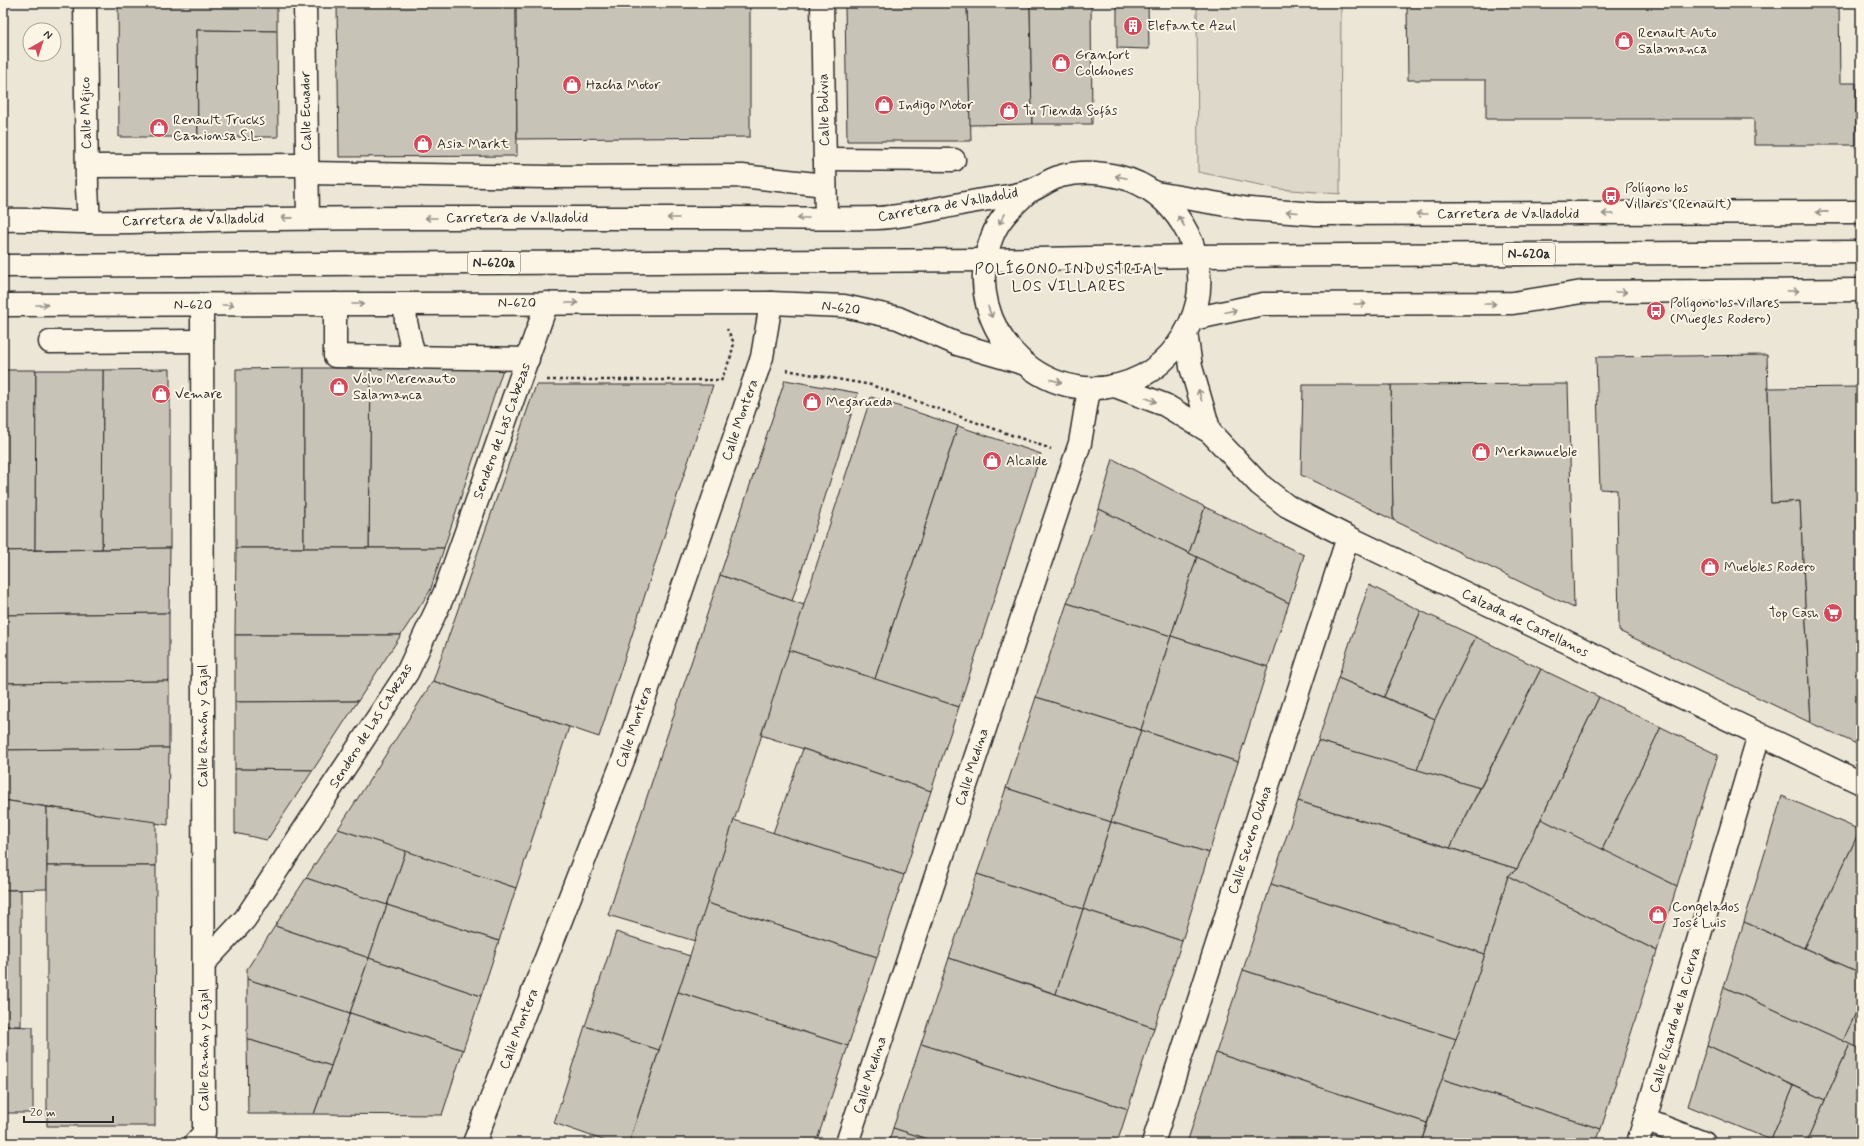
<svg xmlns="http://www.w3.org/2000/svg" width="1864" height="1146" font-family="Mynerve,sans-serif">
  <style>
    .built { fill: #ece6d7; fill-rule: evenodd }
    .green { fill: #ded8ca; stroke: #84827a }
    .building { fill: #c8c3b7; stroke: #2b2b2b }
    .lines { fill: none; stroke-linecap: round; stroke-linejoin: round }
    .minor-casing { stroke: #2b2b2b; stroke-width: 25 }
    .highway-casing { stroke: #2b2b2b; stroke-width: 25 }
    .path { stroke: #2b2b2b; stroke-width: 2.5; stroke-dasharray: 3 3; stroke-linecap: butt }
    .minor { stroke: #fcf5e5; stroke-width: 22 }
    .highway { stroke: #fcf5e5; stroke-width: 22 }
    .oneway { stroke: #949088 }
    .labels { text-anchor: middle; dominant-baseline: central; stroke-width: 4; stroke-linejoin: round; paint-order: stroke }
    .shield { fill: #fcf5e5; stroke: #6a6863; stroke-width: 1 }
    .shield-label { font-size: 13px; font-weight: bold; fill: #2b2b2b }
    .poi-label { font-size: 14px; fill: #2b2b2b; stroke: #fcf5e5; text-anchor: start }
    .street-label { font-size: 14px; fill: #2b2b2b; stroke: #fcf5e5 }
    .neighbourhood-label { font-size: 15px; letter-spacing: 1px; fill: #2b2b2b; stroke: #fcf5e5 }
  </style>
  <rect width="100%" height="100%" fill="#fcf5e5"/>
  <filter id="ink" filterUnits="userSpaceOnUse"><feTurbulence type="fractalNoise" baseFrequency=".025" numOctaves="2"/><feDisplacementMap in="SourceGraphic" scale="8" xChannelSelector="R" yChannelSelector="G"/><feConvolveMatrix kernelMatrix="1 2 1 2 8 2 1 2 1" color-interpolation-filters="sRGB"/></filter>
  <g filter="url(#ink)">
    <path class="built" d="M 3,3 L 1861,3 L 1861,1143 L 3,1143 ZM 30,30 L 54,30 L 54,54 L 30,54 Z"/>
    <path class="green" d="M 1197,3 L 1341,3 L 1340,194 L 1280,189 L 1198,172 Z"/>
    <g class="building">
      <path d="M 118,3 L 277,3 L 277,31 L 197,30 L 198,137 L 119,137 Z"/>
      <path d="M 337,3 L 516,3 L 517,156 L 339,157 Z"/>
      <path d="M 516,3 L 750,3 L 750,137 L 517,139 Z"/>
      <path d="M 845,3 L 967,3 L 971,141 L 847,141 Z"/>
      <path d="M 967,3 L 1030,3 L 1032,124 L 970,125 Z"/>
      <path d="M 1030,3 L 1091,3 L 1092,124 L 1032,124 Z"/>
      <path d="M 1117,3 L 1148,3 L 1149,49 L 1117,48 Z"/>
      <path d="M 1407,3 L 1839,3 L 1840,83 L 1856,83 L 1856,145 L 1754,145 L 1754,119 L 1486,119 L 1486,80 L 1408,80 Z"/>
      <path d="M 197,30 L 277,31 L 278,137 L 198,137 Z"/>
      <path d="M 1767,355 L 1771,503 L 1800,501 L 1811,723 L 1619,631 L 1617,490 L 1600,489 L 1596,357 Z"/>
      <path d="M 504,366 L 444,548 L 369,548 L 371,368 Z"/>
      <path d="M 304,368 L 304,548 L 236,548 L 236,369 Z"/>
      <path d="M 304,368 L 371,368 L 369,548 L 304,548 Z"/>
      <path d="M 170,369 L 170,548 L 102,549 L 103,370 Z"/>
      <path d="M 3,370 L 36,370 L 35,550 L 3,551 Z"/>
      <path d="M 36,370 L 103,370 L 102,549 L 35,550 Z"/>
      <path d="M 785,380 L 858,393 L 792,601 L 720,575 Z"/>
      <path d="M 1568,384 L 1574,608 L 1393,520 L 1391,385 Z"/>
      <path d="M 536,385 L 713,385 L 599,737 L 433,681 Z"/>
      <path d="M 1303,385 L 1391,385 L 1393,520 L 1301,475 Z"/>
      <path d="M 1861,387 L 1861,746 L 1811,723 L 1800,501 L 1771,503 L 1768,388 Z"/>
      <path d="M 871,397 L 958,426 L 875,679 L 789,650 Z"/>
      <path d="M 958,426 L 1041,454 L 959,707 L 875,679 Z"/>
      <path d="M 1113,459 L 1205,507 L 1189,553 L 1099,509 Z"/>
      <path d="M 1205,507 L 1304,555 L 1289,603 L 1189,553 Z"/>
      <path d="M 1099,509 L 1197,557 L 1171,636 L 1067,603 Z"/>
      <path d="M 170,548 L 169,613 L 3,615 L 3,551 Z"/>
      <path d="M 236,548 L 444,548 L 430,591 L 401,635 L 235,635 Z"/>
      <path d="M 1197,557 L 1289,603 L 1268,667 L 1171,636 Z"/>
      <path d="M 720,575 L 804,605 L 695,941 L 608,915 Z"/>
      <path d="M 1369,585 L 1421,611 L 1384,697 L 1338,678 Z"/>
      <path d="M 1067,603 L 1171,636 L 1141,730 L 1036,697 Z"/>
      <path d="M 1421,611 L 1476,637 L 1435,719 L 1384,697 Z"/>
      <path d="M 169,613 L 169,681 L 3,683 L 3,615 Z"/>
      <path d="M 235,635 L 401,635 L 358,701 L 235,702 Z"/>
      <path d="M 1171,636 L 1268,667 L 1238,762 L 1141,730 Z"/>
      <path d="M 1476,637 L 1541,669 L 1480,788 L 1417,770 L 1435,719 Z"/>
      <path d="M 789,650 L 959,707 L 931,791 L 761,735 Z"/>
      <path d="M 1541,669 L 1599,697 L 1517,869 L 1450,848 Z"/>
      <path d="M 1338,678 L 1435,719 L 1417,770 L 1318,741 Z"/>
      <path d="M 169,681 L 169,748 L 3,750 L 3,683 Z"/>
      <path d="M 433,681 L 569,727 L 516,888 L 338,829 Z"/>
      <path d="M 1036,697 L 1141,730 L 1111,822 L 1006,788 Z"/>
      <path d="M 1599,697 L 1661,727 L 1602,850 L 1541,819 Z"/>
      <path d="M 358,701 L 313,770 L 235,769 L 235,702 Z"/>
      <path d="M 1661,727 L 1718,755 L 1677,886 L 1602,850 Z"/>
      <path d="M 1141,730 L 1238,762 L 1209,853 L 1111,822 Z"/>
      <path d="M 1318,741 L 1480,788 L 1450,848 L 1298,801 Z"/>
      <path d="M 169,748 L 168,825 L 3,800 L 3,750 Z"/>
      <path d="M 803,749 L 931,791 L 904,875 L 773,833 Z"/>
      <path d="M 235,769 L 313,770 L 267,840 L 235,833 Z"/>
      <path d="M 1006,788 L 1111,822 L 1083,909 L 977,874 Z"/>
      <path d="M 1782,796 L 1860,830 L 1804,948 L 1744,922 Z"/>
      <path d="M 3,800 L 47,807 L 47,889 L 3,890 Z"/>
      <path d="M 1298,801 L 1517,869 L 1508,876 L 1485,954 L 1271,884 Z"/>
      <path d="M 47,807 L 156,822 L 156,866 L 47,866 Z"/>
      <path d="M 1541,819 L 1677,886 L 1657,951 L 1508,876 L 1517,869 Z"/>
      <path d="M 734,820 L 904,875 L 877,957 L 707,903 Z"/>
      <path d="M 1111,822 L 1209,853 L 1182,941 L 1083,909 Z"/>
      <path d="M 338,829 L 406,851 L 387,905 L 306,878 Z"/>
      <path d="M 1860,830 L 1861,830 L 1861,973 L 1804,948 Z"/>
      <path d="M 406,851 L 516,888 L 499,941 L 387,905 Z"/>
      <path d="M 47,866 L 156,866 L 155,1126 L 47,1126 Z"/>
      <path d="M 977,874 L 1083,909 L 1056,994 L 949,958 Z"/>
      <path d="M 1508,876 L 1657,951 L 1601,1129 L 1442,1079 L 1485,954 Z"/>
      <path d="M 306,878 L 387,905 L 369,958 L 275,926 Z"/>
      <path d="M 1271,884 L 1485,954 L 1456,1039 L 1243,970 Z"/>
      <rect x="3" y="890" width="18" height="136"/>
      <path d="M 707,903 L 877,957 L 848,1046 L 678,992 Z"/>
      <path d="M 387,905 L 499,941 L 481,996 L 369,958 Z"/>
      <path d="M 1083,909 L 1182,941 L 1154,1028 L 1056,994 Z"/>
      <path d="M 1744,922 L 1861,973 L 1861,1002 L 1843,1041 L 1724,987 Z"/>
      <path d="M 275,926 L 369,958 L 350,1013 L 247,979 L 247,969 Z"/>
      <path d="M 616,932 L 690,956 L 659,1050 L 585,1026 Z"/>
      <path d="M 369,958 L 481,996 L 463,1050 L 350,1013 Z"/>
      <path d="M 949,958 L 1154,1028 L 1128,1109 L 921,1044 Z"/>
      <path d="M 1243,970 L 1456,1039 L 1427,1123 L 1216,1053 Z"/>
      <path d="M 247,979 L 350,1013 L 331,1066 L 247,1039 Z"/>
      <path d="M 1724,987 L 1850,1044 L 1825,1100 L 1707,1045 Z"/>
      <path d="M 678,992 L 848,1046 L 816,1143 L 629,1143 Z"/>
      <path d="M 1861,1002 L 1861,1049 L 1843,1041 Z"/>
      <path d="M 350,1013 L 463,1050 L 442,1115 L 314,1114 Z"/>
      <path d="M 3,1026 L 33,1027 L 33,1113 L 3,1113 Z"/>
      <path d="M 585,1026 L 659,1050 L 629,1143 L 611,1143 L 554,1123 Z"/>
      <path d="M 247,1039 L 331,1066 L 314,1114 L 248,1114 Z"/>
      <path d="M 921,1044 L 1128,1109 L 1117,1143 L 939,1143 L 893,1128 Z"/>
      <path d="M 1850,1044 L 1861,1049 L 1861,1143 L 1806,1143 Z"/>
      <path d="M 1707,1045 L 1794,1086 L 1771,1140 L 1688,1106 Z"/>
      <path d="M 1216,1053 L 1427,1123 L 1421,1143 L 1198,1143 L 1188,1140 Z"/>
      <path d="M 1442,1079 L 1601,1129 L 1596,1143 L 1421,1143 Z"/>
      <path d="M 1794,1086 L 1825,1100 L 1806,1143 L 1779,1143 L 1771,1140 Z"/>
      <path d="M 893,1128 L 939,1143 L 888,1143 Z"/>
    </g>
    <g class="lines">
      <defs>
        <g id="minor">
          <path d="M 85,3 L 87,188 L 89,222"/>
          <path d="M 305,3 L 308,218"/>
          <path d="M 822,3 L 826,218"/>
          <path d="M 825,159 L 954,160"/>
          <path d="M 87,166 L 307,165"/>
          <path d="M 308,173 L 547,177 L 742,176 L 825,185"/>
          <path d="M 1156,193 L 1249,209 L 1316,214 L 1861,212"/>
          <path d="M 3,220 C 32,219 60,222 89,222 C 129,223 169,221 209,220 C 277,219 346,218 415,218 C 518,218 621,218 723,218 C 775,218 826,219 878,218 C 908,217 941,207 971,202 C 990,198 1012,197 1030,191 C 1040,187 1050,179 1061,176 C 1080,171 1100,172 1120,177 C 1173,189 1209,250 1197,303 C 1190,333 1170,361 1142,376 C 1052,422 955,330 992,237 C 999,218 1014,205 1029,191"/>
          <path d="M 335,304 L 335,356 L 528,359"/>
          <path d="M 405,304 L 406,322 L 414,357"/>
          <path d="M 3,305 L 771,303 L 844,306 L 898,318 L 957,344 L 1022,363"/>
          <path d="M 1193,319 L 1263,304 L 1513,303 L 1582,292 L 1861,290"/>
          <path d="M 1186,332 L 1191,367 L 1210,432"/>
          <path d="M 50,342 L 202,341"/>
          <path d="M 1115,386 L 1165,405 L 1210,432 L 1259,484 L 1287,506 L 1348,537 L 1861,783"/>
          <path d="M 204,963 L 245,919 L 407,673 L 444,594 L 547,303"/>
          <path d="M 1645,1120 L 1704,1143"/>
          <path d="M 195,1143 L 204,1133 L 202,305"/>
          <path d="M 474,1143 L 624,758 L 762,357 L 771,303"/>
          <path d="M 847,1143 L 1080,443 L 1089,389"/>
          <path d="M 1153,1143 L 1348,537"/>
          <path d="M 1638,1143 L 1759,735"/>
        </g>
        <path id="highway" d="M 3,266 L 985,260 L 1197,256 L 1861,252"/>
      </defs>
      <use href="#minor" class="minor-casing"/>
      <use href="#highway" class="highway-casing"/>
      <g class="path">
        <path d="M 786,370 L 871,385 L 1051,449"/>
        <path d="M 547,380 L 722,380"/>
        <path d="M 721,381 L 731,356 L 734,343 L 727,329"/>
      </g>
      <use href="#minor" class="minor"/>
      <use href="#highway" class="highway"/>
    </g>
    <defs><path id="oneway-shaft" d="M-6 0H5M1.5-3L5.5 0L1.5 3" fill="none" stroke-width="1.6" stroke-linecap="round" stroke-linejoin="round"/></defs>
    <g class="oneway">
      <use href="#oneway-shaft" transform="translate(1121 177) rotate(-168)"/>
      <use href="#oneway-shaft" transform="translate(1292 212) rotate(-175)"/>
      <use href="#oneway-shaft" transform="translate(1822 212) rotate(179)"/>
      <use href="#oneway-shaft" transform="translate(1422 214) rotate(180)"/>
      <use href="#oneway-shaft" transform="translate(1608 214) rotate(180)"/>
      <use href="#oneway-shaft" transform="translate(287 218) rotate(179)"/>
      <use href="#oneway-shaft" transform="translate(431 218) rotate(180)"/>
      <use href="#oneway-shaft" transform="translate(673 218) rotate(180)"/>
      <use href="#oneway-shaft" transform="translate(803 218) rotate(180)"/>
      <use href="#oneway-shaft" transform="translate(1002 219) rotate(122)"/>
      <use href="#oneway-shaft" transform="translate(1181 221) rotate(-123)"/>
      <use href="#oneway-shaft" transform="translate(1793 291)"/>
      <use href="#oneway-shaft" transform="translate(1621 292)"/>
      <use href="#oneway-shaft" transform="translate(572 303)"/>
      <use href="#oneway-shaft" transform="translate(358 304)"/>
      <use href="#oneway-shaft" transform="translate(1360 304)"/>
      <use href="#oneway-shaft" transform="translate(1490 304)"/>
      <use href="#oneway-shaft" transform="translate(42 305)"/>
      <use href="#oneway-shaft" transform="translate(228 305)"/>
      <use href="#oneway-shaft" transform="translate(1231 311) rotate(-12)"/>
      <use href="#oneway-shaft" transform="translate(990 312) rotate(70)"/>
      <use href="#oneway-shaft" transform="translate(1056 381) rotate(15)"/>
      <use href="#oneway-shaft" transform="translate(1200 395) rotate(-106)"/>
      <use href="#oneway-shaft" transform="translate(1151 400) rotate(21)"/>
    </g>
  </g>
  <defs>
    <symbol id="building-disc" viewBox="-11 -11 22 22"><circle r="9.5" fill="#d1495b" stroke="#fcf5e5"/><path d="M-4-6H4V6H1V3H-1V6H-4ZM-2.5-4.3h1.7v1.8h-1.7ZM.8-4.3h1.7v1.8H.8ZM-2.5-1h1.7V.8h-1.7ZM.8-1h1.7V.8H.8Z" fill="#fff"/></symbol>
    <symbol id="shop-disc" viewBox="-11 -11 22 22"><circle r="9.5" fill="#d1495b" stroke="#fcf5e5"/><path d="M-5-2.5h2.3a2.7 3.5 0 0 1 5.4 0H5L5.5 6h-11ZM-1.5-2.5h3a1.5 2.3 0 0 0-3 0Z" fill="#fff"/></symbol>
    <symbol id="bus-disc" viewBox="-11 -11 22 22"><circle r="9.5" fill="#d1495b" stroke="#fcf5e5"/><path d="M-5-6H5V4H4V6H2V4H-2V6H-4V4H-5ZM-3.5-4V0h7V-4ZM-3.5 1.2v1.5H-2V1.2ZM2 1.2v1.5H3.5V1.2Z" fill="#fff"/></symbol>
    <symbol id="supermarket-disc" viewBox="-11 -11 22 22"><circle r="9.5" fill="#d1495b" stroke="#fcf5e5"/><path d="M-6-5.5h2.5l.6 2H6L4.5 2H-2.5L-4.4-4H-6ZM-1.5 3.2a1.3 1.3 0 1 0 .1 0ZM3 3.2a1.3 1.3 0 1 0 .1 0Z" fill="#fff"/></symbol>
  </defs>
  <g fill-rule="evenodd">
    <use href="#building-disc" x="1122" y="15" width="22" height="22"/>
    <use href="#shop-disc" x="1613" y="30" width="22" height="22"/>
    <use href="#shop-disc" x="1050" y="52" width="22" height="22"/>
    <use href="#shop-disc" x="561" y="74" width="22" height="22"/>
    <use href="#shop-disc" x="873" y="94" width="22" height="22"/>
    <use href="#shop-disc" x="998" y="100" width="22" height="22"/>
    <use href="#shop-disc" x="148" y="117" width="22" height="22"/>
    <use href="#shop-disc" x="412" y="133" width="22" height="22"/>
    <use href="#bus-disc" x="1600" y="185" width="22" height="22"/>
    <use href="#bus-disc" x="1645" y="300" width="22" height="22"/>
    <use href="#shop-disc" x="328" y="376" width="22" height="22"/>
    <use href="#shop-disc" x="150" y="383" width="22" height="22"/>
    <use href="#shop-disc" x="801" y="391" width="22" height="22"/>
    <use href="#shop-disc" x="1470" y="441" width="22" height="22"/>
    <use href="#shop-disc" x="981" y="450" width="22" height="22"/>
    <use href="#shop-disc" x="1699" y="556" width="22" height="22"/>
    <use href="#supermarket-disc" x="1822" y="602" width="22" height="22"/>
    <use href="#shop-disc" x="1647" y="904" width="22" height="22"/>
  </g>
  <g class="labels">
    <g class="shield">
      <rect x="1503" y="243" width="52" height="22" rx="3"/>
      <rect x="468" y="252" width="52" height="22" rx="3"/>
    </g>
    <g class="shield-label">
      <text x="1529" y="254">N-620a</text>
      <text x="494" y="263">N-620a</text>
    </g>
    <g class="poi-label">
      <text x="1147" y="26">Elefante Azul</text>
      <text x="1638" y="33">Renault Auto<tspan x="1638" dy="16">Salamanca</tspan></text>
      <text x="1075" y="55">Granfort<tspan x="1075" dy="16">Colchones</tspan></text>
      <text x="586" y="85">Hacha Motor</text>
      <text x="898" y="105">Indigo Motor</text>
      <text x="1023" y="111">Tu Tienda Sofás</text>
      <text x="173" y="120">Renault Trucks<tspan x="173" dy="16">Camionsa S.L.</tspan></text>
      <text x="437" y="144">Asia Markt</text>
      <text x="1625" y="188">Polígono los<tspan x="1625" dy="16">Villares (Renault)</tspan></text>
      <text x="1670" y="303">Polígono los Villares<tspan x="1670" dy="16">(Muegles Rodero)</tspan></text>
      <text x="353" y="379">Volvo Merenauto<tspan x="353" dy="16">Salamanca</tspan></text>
      <text x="175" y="394">Vemare</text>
      <text x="826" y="402">Megarueda</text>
      <text x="1495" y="452">Merkamueble</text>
      <text x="1006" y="461">Alcalde</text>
      <text x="1724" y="567">Muebles Rodero</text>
      <text x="1819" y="613" text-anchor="end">Top Cash</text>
      <text x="1672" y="907">Congelados<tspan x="1672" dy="16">José Luis</tspan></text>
    </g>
    <g class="street-label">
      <text transform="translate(824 110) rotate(-91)">Calle Bolivia</text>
      <text transform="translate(306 111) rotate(-91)">Calle Ecuador</text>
      <text transform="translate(86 113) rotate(-91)">Calle Méjico</text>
      <text transform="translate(948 205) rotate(-10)">Carretera de Valladolid</text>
      <text x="1508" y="214">Carretera de Valladolid</text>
      <text x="517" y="218">Carretera de Valladolid</text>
      <text transform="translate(193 220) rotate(-1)">Carretera de Valladolid</text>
      <text x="517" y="303">N-620</text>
      <text x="193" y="305">N-620</text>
      <text transform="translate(841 308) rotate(7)">N-620</text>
      <text transform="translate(740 420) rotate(-71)">Calle Montera</text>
      <text transform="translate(502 431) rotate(-70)">Sendero de Las Cabezas</text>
      <text transform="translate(1525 623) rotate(26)">Calzada de Castellanos</text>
      <text transform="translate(203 726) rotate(-90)">Calle Ramón y Cajal</text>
      <text transform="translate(371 726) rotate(-58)">Sendero de Las Cabezas</text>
      <text transform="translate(634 727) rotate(-71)">Calle Montera</text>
      <text transform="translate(972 767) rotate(-72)">Calle Medina</text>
      <text transform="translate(1250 840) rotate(-72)">Calle Severo Ochoa</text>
      <text transform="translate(1675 1020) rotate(-74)">Calle Ricardo de la Cierva</text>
      <text transform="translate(519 1029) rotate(-69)">Calle Montera</text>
      <text transform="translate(204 1050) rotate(-90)">Calle Ramón y Cajal</text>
      <text transform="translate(870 1075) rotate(-72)">Calle Medina</text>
    </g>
    <g class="neighbourhood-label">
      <text x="1069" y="270">POLÍGONO INDUSTRIAL<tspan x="1069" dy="17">LOS VILLARES</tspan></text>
    </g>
  </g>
  <rect width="1864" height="1146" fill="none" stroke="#fcf5e5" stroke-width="16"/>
  <rect x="8" y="8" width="1848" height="1130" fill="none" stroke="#2b2b2b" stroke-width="1.5" filter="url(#ink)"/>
  <g transform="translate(42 42) rotate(39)"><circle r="19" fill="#fcf5e5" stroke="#a8a49b"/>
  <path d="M0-3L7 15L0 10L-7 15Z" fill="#d1495b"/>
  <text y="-6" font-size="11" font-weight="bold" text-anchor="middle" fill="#2b2b2b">N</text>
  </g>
  <path d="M24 1116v6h89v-6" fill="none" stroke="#2b2b2b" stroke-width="2"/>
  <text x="30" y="1116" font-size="12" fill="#2b2b2b" stroke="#fcf5e5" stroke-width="3" paint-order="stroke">20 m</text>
</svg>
